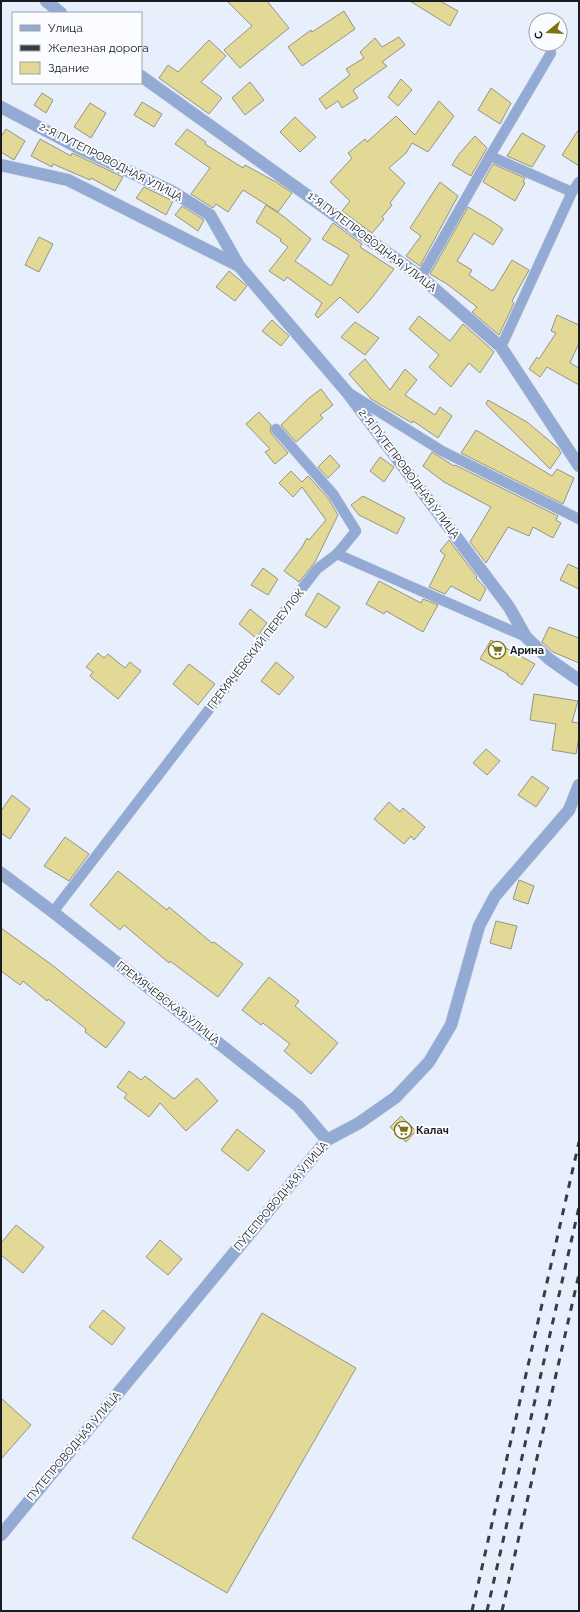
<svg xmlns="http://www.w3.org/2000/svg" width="580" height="1612" font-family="Raleway,sans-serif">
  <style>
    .building { fill: #e1d995; stroke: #969486 }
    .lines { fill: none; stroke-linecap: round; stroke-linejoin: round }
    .lane-casing { stroke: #c6cdd9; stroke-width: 11 }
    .street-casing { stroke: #c6cdd9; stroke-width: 13 }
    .lane { stroke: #93aad4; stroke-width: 10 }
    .street { stroke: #93aad4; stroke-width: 12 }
    .rail { stroke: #393d42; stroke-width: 3; stroke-dasharray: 7 7; stroke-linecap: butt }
    .labels { text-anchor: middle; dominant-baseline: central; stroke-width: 4; stroke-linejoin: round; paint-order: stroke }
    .street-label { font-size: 11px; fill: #191c20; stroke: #fafcff }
    .poi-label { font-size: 11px; font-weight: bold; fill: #191c20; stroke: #fafcff; text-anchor: start }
  </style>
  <rect width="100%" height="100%" fill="#e7effc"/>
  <g class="building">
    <path d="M 227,1 L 267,1 L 289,28 L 240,68 L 224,50 L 252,26 Z"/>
    <path d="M 410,1 L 440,1 L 458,11 L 450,26 Z"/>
    <path d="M 344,11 L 355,29 L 302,66 L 288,47 L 311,30 L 312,32 Z"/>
    <path d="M 399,37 L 405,45 L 382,62 L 387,66 L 353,90 L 358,98 L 342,108 L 338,101 L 326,109 L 319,99 L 350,75 L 346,69 L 364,58 L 360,52 L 375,38 L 382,47 Z"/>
    <path d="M 209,40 L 226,56 L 201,82 L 222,98 L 209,114 L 159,78 L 168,65 L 178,72 Z"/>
    <path d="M 401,79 L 412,90 L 398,106 L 388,97 Z"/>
    <path d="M 250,82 L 264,100 L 245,115 L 232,98 Z"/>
    <path d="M 491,88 L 511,103 L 500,124 L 478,110 Z"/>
    <path d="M 42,93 L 53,100 L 46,113 L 34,105 Z"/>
    <path d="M 439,101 L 454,116 L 428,152 L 412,143 L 406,153 L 389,168 L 405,183 L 390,203 L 392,205 L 382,217 L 384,219 L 372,233 L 342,211 L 350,201 L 330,182 L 352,158 L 348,153 L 365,139 L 367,142 L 396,116 L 415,135 Z"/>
    <path d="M 142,102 L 162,114 L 154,127 L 134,115 Z"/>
    <path d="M 90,103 L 106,113 L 91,138 L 74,127 Z"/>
    <path d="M 295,117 L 316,137 L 300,152 L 280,132 Z"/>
    <path d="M 6,129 L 25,141 L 14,160 L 1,152 L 1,137 Z"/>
    <path d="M 187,129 L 206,142 L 205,144 L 243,168 L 245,165 L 276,182 L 292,193 L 278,212 L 243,190 L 228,212 L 216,204 L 213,208 L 191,194 L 210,168 L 175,144 Z"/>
    <path d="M 579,129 L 579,166 L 562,155 Z"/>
    <path d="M 522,133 L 545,146 L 532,167 L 507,156 Z"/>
    <path d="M 475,136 L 487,148 L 471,176 L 452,165 L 459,154 Z"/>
    <path d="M 40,139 L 71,156 L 72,153 L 123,177 L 115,191 L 91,178 L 90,180 L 53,164 L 52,167 L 31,156 Z"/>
    <path d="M 493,164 L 525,178 L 523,182 L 525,183 L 515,201 L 483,182 Z"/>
    <path d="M 440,182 L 458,196 L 420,266 L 406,256 L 421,236 L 410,228 Z"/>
    <path d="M 144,187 L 173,201 L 166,215 L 136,198 Z"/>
    <path d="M 266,205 L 283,216 L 311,239 L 295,261 L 331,286 L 349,255 L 322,239 L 333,223 L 362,244 L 360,247 L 394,269 L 371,299 L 358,313 L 340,297 L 318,318 L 315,315 L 322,303 L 287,277 L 284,281 L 269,271 L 288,247 L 280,241 L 281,239 L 256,222 Z"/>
    <path d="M 182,206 L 204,220 L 198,231 L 175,215 Z"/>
    <path d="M 468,207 L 490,220 L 503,229 L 493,245 L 474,233 L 457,261 L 472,270 L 469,275 L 492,291 L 493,289 L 494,290 L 512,260 L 529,270 L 512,301 L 514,303 L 499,335 L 472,312 L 477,307 L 447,284 L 430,274 Z"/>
    <path d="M 39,237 L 53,244 L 39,272 L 25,265 Z"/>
    <path d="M 229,271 L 247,286 L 235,301 L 216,287 Z"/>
    <path d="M 557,315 L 579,325 L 579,343 L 570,363 L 579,368 L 579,385 L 547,367 L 540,377 L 529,369 L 537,357 L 539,359 L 556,333 L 551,331 Z"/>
    <path d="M 419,316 L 450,341 L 463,324 L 490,348 L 494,352 L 480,373 L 469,363 L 451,387 L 429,367 L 439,355 L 409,329 Z"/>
    <path d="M 272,320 L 289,336 L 281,346 L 262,331 Z"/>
    <path d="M 355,322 L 379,338 L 365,355 L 341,337 Z"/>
    <path d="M 365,359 L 390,390 L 405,369 L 417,380 L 405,395 L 435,415 L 440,407 L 452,416 L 438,438 L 413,421 L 412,423 L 371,399 L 349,374 Z"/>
    <path d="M 321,389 L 333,405 L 320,415 L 323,418 L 296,442 L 281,425 L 309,398 Z"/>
    <path d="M 488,400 L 527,422 L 558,448 L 561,453 L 550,469 L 486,404 Z"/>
    <path d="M 259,412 L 271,425 L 270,430 L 271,433 L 288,453 L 275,464 L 265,452 L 270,449 L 246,424 Z"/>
    <path d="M 476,430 L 552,476 L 557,469 L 574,478 L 563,504 L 461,453 Z"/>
    <path d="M 432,452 L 454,466 L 455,465 L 558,516 L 556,520 L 561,523 L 553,538 L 533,527 L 529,536 L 508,527 L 486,563 L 470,542 L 491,507 L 444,482 L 423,466 Z"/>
    <path d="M 330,455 L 340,466 L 328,478 L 318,467 Z"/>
    <path d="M 380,457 L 394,467 L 384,482 L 370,471 Z"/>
    <path d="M 291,471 L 302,482 L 308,476 L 328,498 L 338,515 L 315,562 L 299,582 L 284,571 L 302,547 L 307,538 L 309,540 L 326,520 L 302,487 L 293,497 L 279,483 Z"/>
    <path d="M 363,496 L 405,518 L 397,534 L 359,515 L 351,505 Z"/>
    <path d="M 449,540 L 477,577 L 476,578 L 486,589 L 480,601 L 451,586 L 445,594 L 429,587 L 445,555 L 440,551 Z"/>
    <path d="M 568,564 L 579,569 L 579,589 L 560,580 Z"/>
    <path d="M 263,568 L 278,579 L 268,595 L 251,585 Z"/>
    <path d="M 379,581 L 421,603 L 423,599 L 438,605 L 423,632 L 386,611 L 384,614 L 366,604 Z"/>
    <path d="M 318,593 L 340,607 L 326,628 L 305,615 Z"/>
    <path d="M 250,609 L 267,623 L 256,638 L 239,624 Z"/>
    <path d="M 549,627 L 579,638 L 579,663 L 553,652 L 542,642 Z"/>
    <path d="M 491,640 L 535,664 L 522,685 L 507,675 L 508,674 L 480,659 Z"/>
    <path d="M 98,653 L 104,658 L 108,654 L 125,668 L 130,662 L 141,671 L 118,699 L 90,676 L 93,672 L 86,667 Z"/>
    <path d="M 276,662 L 294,677 L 279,695 L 261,681 Z"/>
    <path d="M 189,664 L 215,684 L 198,705 L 173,684 Z"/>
    <path d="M 534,694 L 578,701 L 572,722 L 579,723 L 579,737 L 576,754 L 552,750 L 556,724 L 530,720 Z"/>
    <path d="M 486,749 L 500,761 L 487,775 L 473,763 Z"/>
    <path d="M 532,776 L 549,788 L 536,807 L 518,795 Z"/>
    <path d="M 12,795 L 30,809 L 10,839 L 1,833 L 1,811 Z"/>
    <path d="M 389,802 L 400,812 L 403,808 L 425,827 L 414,840 L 411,836 L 404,844 L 374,819 Z"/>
    <path d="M 65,837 L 89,854 L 69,881 L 44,866 Z"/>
    <path d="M 118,871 L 167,910 L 169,907 L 212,943 L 214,942 L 243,964 L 218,997 L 170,961 L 169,963 L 124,925 L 120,930 L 90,905 Z"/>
    <path d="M 519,880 L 534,886 L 528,904 L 513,899 Z"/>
    <path d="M 496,921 L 517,926 L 511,949 L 490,943 Z"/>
    <path d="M 1,928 L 52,965 L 125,1023 L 106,1048 L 85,1032 L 86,1029 L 48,999 L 47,1001 L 23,981 L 20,985 L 1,971 Z"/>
    <path d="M 269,977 L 299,1001 L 295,1006 L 338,1043 L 311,1074 L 284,1051 L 290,1044 L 263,1023 L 261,1025 L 242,1010 Z"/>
    <path d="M 129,1071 L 141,1080 L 145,1076 L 174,1099 L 197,1078 L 218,1101 L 186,1131 L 160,1103 L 149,1117 L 124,1098 L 127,1094 L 117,1087 Z"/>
    <path d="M 401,1116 L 416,1131 L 406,1142 L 390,1127 Z"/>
    <path d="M 237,1129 L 265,1151 L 248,1171 L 221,1150 Z"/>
    <path d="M 16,1225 L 44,1247 L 23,1273 L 1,1255 L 1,1243 Z"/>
    <path d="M 160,1240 L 182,1259 L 168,1275 L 146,1257 Z"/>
    <path d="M 103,1310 L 125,1328 L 112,1345 L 89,1327 Z"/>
    <path d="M 262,1313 L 356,1368 L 227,1593 L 132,1538 Z"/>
    <path d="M 1,1398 L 31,1425 L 1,1459 Z"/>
  </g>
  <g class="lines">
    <defs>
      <g id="lane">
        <path d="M 490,156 L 551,53"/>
        <path d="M 421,277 L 490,156 L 572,192"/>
        <path d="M 501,347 L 572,192 L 579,182"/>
        <path d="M 349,393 L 442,451 L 579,519"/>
        <path d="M 276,429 L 333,494 L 356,531 L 337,554"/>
        <path d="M 53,912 L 317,569 L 337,554 L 526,637"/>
      </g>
      <g id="street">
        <path d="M 46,1 L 61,13"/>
        <path d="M 141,76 L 421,277 L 501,347 L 579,466"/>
        <path d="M 1,107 L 77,147 L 173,192 L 210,215 L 239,266"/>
        <path d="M 1,165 L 68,180 L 239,266 L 347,392 L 509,607 L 526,637 L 549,659 L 579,680"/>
        <path d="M 1,873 L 53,912 L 298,1106 L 327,1140"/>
        <path d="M 1,1535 L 327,1140 L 359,1123 L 396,1097 L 429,1062 L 451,1025 L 479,926 L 495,896 L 569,810 L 579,785"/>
      </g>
    </defs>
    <use href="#lane" class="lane-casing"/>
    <use href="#street" class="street-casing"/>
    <use href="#lane" class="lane"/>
    <use href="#street" class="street"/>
    <g class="rail">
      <path d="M 472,1611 L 579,1142"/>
      <path d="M 487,1611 L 579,1207"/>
      <path d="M 502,1611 L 579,1274"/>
    </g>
  </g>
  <defs>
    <symbol id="supermarket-ring" viewBox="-11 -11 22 22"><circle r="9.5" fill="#fafcff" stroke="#7d7112" stroke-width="1.5"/><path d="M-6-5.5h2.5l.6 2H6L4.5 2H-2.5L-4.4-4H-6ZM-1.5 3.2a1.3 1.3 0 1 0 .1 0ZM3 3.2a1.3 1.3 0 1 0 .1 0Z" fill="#7d7112"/></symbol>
  </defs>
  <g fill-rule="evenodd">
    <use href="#supermarket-ring" x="487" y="640" width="20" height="20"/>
    <use href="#supermarket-ring" x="393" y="1120" width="20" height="20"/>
  </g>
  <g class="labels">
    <g class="street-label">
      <text transform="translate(111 162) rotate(27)">2-Я ПУТЕПРОВОДНАЯ УЛИЦА</text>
      <text transform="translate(372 242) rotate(37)">1-Я ПУТЕПРОВОДНАЯ УЛИЦА</text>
      <text transform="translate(409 474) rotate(53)">2-Я ПУТЕПРОВОДНАЯ УЛИЦА</text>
      <text transform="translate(256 649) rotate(-52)">ГРЕМЯЧЕВСКИЙ ПЕРЕУЛОК</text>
      <text transform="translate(168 1003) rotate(38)">ГРЕМЯЧЕВСКАЯ УЛИЦА</text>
      <text transform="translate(281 1196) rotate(-50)">ПУТЕПРОВОДНАЯ УЛИЦА</text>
      <text transform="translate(74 1446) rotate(-50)">ПУТЕПРОВОДНАЯ УЛИЦА</text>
    </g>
    <g class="poi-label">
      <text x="510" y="650">Арина</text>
      <text x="416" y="1130">Калач</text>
    </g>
  </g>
  <rect width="580" height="1612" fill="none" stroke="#191c20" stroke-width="4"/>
  <rect x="12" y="12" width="130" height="72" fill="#fafcff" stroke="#a0a2a6"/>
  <rect x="20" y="25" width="20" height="6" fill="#93aad4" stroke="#a0a2a6"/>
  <text x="48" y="32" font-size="12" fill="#191c20">Улица</text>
  <rect x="20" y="45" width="20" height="6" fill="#393d42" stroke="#a0a2a6"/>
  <text x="48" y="52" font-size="12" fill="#191c20">Железная дорога</text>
  <rect x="20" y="62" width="20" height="12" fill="#e1d995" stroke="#a0a2a6"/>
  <text x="48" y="72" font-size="12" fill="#191c20">Здание</text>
  <g transform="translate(548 32) rotate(252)"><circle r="19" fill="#fafcff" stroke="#a0a2a6"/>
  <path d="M0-3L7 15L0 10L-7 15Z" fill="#7d7112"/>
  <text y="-6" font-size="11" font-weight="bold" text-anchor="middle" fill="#191c20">С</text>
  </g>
</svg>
